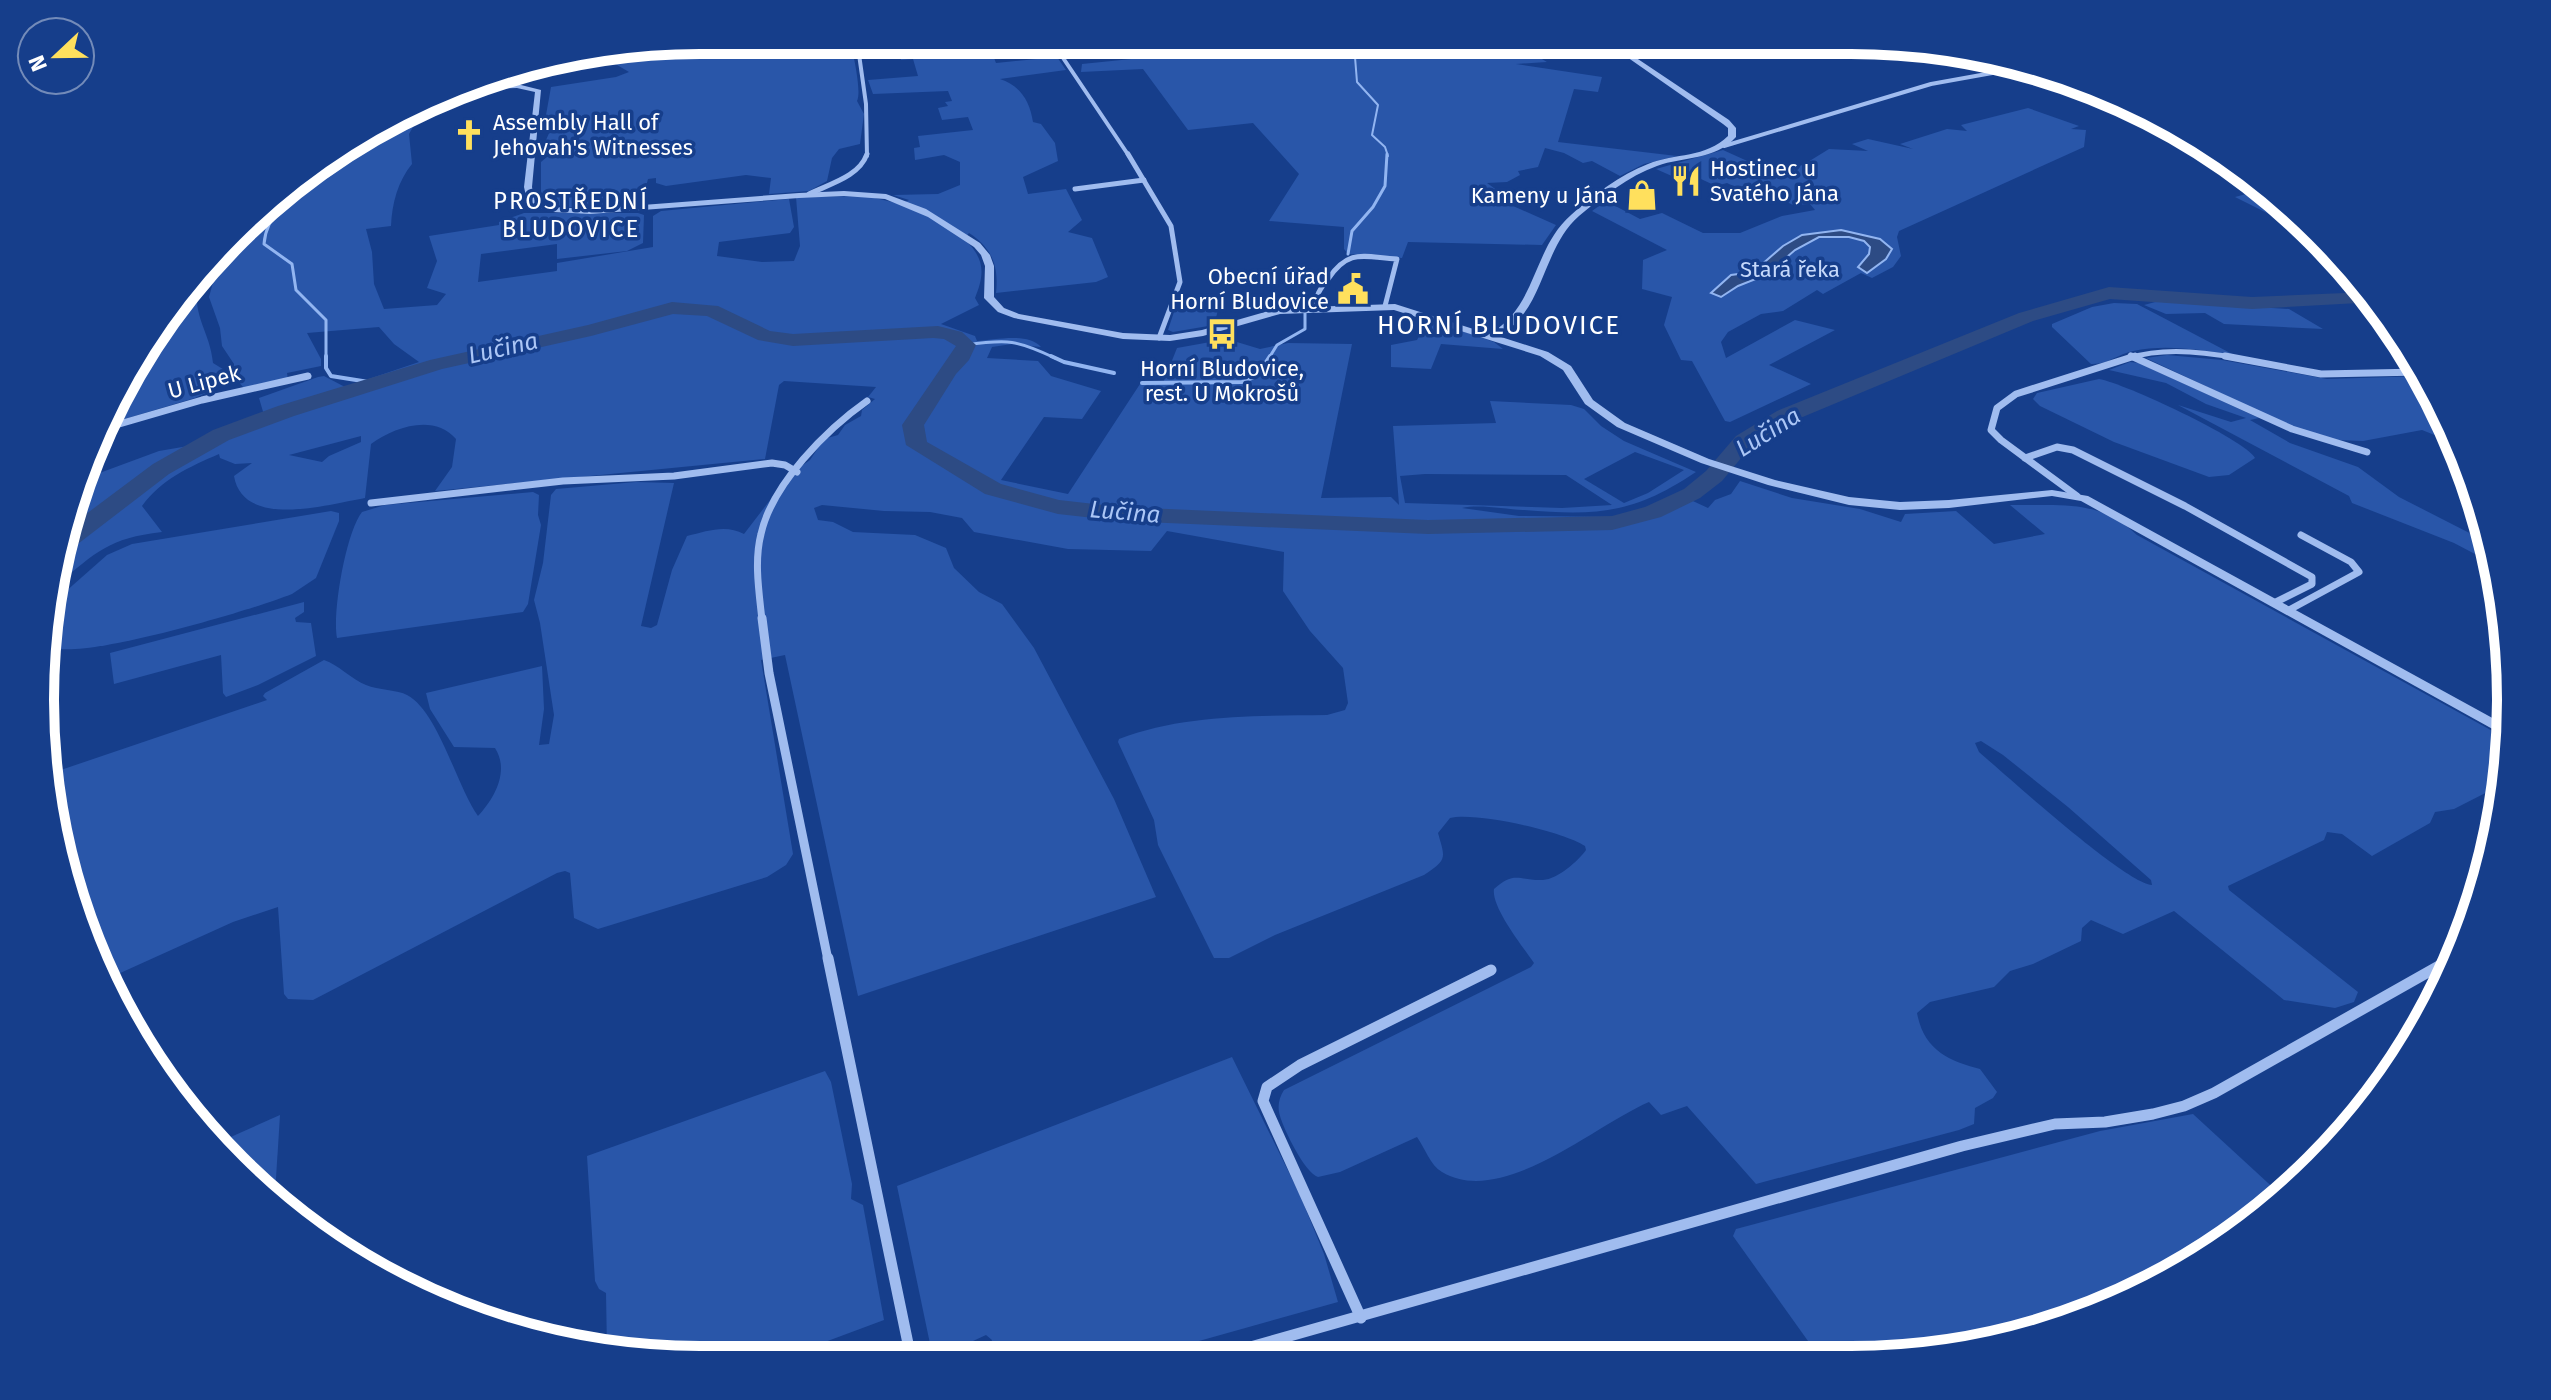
<svg xmlns="http://www.w3.org/2000/svg" width="2551" height="1400" font-family="'Fira Sans',sans-serif">
  <style>
    .green { fill: #2956a9; fill-rule: evenodd }
    .water { fill: #2d4b84; stroke: #92b5f1; stroke-width: 2 }
    .lines { fill: none; stroke-linecap: round; stroke-linejoin: round }
    .stream-far2 { stroke: #92b5f1; stroke-width: 2 }
    .stream-far1 { stroke: #92b5f1; stroke-width: 3 }
    .stream { stroke: #92b5f1; stroke-width: 4 }
    .river { fill: #2d4b84; fill-rule: evenodd }
    .minor-far4 { stroke: #a0bcef; stroke-width: 4 }
    .minor-far3 { stroke: #a0bcef; stroke-width: 5 }
    .minor-far2 { stroke: #a0bcef; stroke-width: 7 }
    .minor-far1 { stroke: #a0bcef; stroke-width: 9 }
    .minor { stroke: #a0bcef; stroke-width: 11 }
    .tertiary { fill: #a0bcef; fill-rule: evenodd }
    .labels { text-anchor: middle; dominant-baseline: central; stroke-width: 7; stroke-linejoin: round; paint-order: stroke }
    .far-poi-label { font-size: 22px; fill: #fff; stroke: #163e8b; text-anchor: start }
    .far-park-label { font-size: 22px; fill: #c6d9fb; stroke: #163e8b }
    .far-street-label { font-size: 22px; fill: #fff; stroke: #163e8b }
    .far-neighbourhood-label { font-size: 24px; letter-spacing: 2px; fill: #fff; stroke: #163e8b }
    .far-water-label { font-size: 24px; font-style: italic; fill: #abc6f6; stroke: #163e8b }
    .far-quarter-label { font-size: 26px; letter-spacing: 2px; fill: #fff; stroke: #163e8b }
    .rim { fill: none; stroke: #fff; stroke-width: 10 }
  </style>
  <rect width="100%" height="100%" fill="#163e8b"/>
  <g class="green">
    <path d="M 700,40 L 850,40 C 853,53 862,92 857,101 L 864,114 L 860,144 L 839,149 L 832,158 L 827,181 L 809,191 L 769,194 L 771,178 L 746,175 L 666,186 L 656,183 L 656,178 L 648,179 L 642,202 C 620,210 560,213 541,197 L 541,162 L 548,156 L 542,149 L 550,131 L 546,115 L 551,87 L 616,77 L 629,72 L 612,62 L 610,55 Z"/>
    <path d="M 902,40 L 987,40 L 996,63 L 1057,57 L 1066,70 L 1000,79 C 1021,86 1030,102 1033,122 L 1041,124 L 1055,143 L 1058,161 L 1023,177 L 1028,194 L 1066,189 L 1082,220 L 1068,232 L 1092,238 L 1108,277 L 1096,282 L 996,293 C 999,266 992,248 969,233 L 964,239 C 985,258 985,274 975,298 L 979,305 L 941,324 L 975,336 L 977,341 C 995,340 1028,332 1041,347 L 1012,344 L 992,347 L 987,358 L 1038,361 L 1051,376 L 1101,391 L 1082,419 L 1044,417 L 1001,480 L 1068,494 L 1140,384 L 1163,383 L 1177,348 L 1227,339 L 1260,349 L 1288,343 L 1352,344 L 1321,498 L 1391,497 L 1399,505 L 1393,426 L 1496,423 L 1490,401 L 1571,405 L 1584,409 L 1601,426 L 1624,441 L 1696,472 C 1633,514 1598,516 1523,510 C 1504,509 1479,504 1462,508 L 1519,516 L 1628,517 L 1682,496 L 1708,508 L 1715,500 L 1731,494 L 1740,481 L 1792,498 L 1860,509 L 1901,522 L 1905,514 L 1956,511 L 1994,544 L 2045,534 L 2010,505 C 2060,506 2098,498 2137,535 L 2507,739 L 2505,783 L 2454,809 L 2435,812 L 2430,823 L 2372,856 L 2342,834 L 2327,832 L 2324,840 L 2228,886 L 2229,890 L 2358,992 L 2354,1002 L 2335,1008 L 2284,1000 L 2174,911 L 2123,934 L 2091,920 L 2082,928 L 2081,941 L 2033,964 L 2010,971 L 1994,987 L 1930,1002 L 1917,1013 C 1924,1051 1950,1061 1980,1069 L 1997,1092 L 1993,1098 L 1975,1108 L 1974,1124 L 1959,1130 L 1756,1184 L 1687,1106 L 1661,1115 L 1649,1102 C 1595,1125 1502,1208 1442,1172 C 1430,1165 1425,1148 1417,1137 L 1340,1172 L 1318,1177 C 1305,1173 1284,1130 1280,1116 C 1277,1106 1279,1098 1284,1090 L 1531,967 L 1534,963 C 1523,947 1491,907 1494,889 C 1515,870 1519,881 1543,880 C 1558,879 1578,861 1586,850 L 1585,846 C 1562,831 1477,812 1450,818 L 1438,833 C 1445,858 1448,859 1424,875 L 1275,935 L 1229,958 L 1214,958 L 1158,845 L 1154,820 L 1118,742 L 1119,739 C 1184,714 1259,716 1327,715 L 1345,710 L 1348,703 L 1343,668 L 1310,631 L 1283,591 L 1284,552 L 1167,531 L 1151,551 L 1068,549 L 974,532 L 962,518 L 930,512 L 884,511 L 822,505 L 814,508 L 818,520 L 833,522 L 853,532 L 915,535 L 946,548 L 954,568 L 979,592 L 1002,604 L 1034,648 L 1114,799 L 1156,897 L 858,996 L 785,655 L 761,660 L 793,854 L 786,865 L 767,877 L 598,929 L 574,918 L 570,873 L 565,871 L 557,873 L 313,1000 L 288,999 L 284,994 L 278,907 L 233,922 L 107,979 L 90,953 L 49,774 L 267,700 L 263,696 L 265,693 L 324,660 C 339,665 351,679 366,685 C 378,690 398,690 407,695 C 438,711 457,787 478,816 C 494,799 510,771 495,748 L 454,747 L 430,709 L 426,693 L 542,666 L 544,709 L 539,745 L 549,744 L 554,715 L 540,623 L 534,600 L 543,563 L 551,495 L 556,489 L 636,482 L 674,483 L 641,626 L 651,628 L 657,625 L 672,570 L 687,536 C 707,531 726,524 744,534 L 790,474 L 810,460 L 824,439 L 838,435 L 845,425 L 861,416 L 862,410 L 875,399 L 868,397 L 876,387 L 784,381 L 779,385 L 765,459 L 435,491 L 452,467 L 456,439 C 434,413 394,427 371,444 L 365,498 C 330,504 243,530 234,476 L 252,463 L 235,464 L 220,458 L 219,454 C 189,467 162,479 142,506 L 162,532 C 109,538 96,552 57,585 L 62,530 L 86,478 L 159,451 L 194,445 L 264,415 L 259,398 L 318,377 L 324,376 L 345,387 L 419,362 L 394,344 L 379,327 L 307,333 L 321,359 L 321,366 L 287,373 L 288,379 L 244,388 L 234,377 L 234,364 L 222,346 L 220,328 L 209,297 L 219,261 L 286,189 L 307,172 L 403,120 L 417,120 L 409,134 L 412,164 C 398,181 392,203 391,226 L 366,229 L 372,252 L 374,284 L 384,309 L 437,305 L 446,294 L 427,288 L 437,261 L 429,236 L 499,225 L 499,222 L 524,213 L 638,213 L 644,215 L 643,243 L 627,251 L 557,259 L 557,244 L 481,254 L 478,282 L 557,271 L 557,263 L 653,247 L 653,216 L 661,211 L 789,199 L 794,227 L 790,233 L 719,242 L 717,256 L 762,262 L 794,261 L 800,246 L 796,197 L 866,196 L 901,204 L 909,200 L 893,195 L 938,194 L 960,185 L 960,162 L 944,155 L 915,160 L 914,148 L 920,147 L 918,136 L 973,130 L 968,117 L 942,120 L 938,108 L 948,106 L 945,102 L 952,101 L 948,91 L 873,94 L 868,80 L 918,76 L 913,59 L 901,60 L 899,53 L 907,49 ZM 361,436 L 361,442 L 329,456 L 322,462 L 289,455 ZM 1635,452 L 1684,470 L 1648,493 L 1624,503 L 1584,479 ZM 1425,474 L 1566,475 L 1612,505 L 1562,508 L 1405,503 L 1400,476 ZM 1981,741 L 2003,755 L 2068,807 L 2151,880 L 2152,885 C 2125,883 2007,776 1979,752 L 1975,743 Z"/>
    <path d="M 1186,41 L 1559,41 L 1569,46 L 1536,48 L 1544,54 L 1535,55 L 1547,62 L 1516,64 L 1602,77 L 1598,92 L 1574,89 L 1558,142 L 1677,156 L 1644,164 L 1620,176 L 1592,161 L 1583,163 L 1564,153 L 1545,148 L 1538,167 L 1518,171 L 1520,175 L 1507,182 L 1487,183 L 1509,199 L 1504,202 L 1556,225 L 1542,245 L 1408,242 L 1402,258 L 1348,254 L 1344,249 L 1344,227 L 1269,221 L 1299,174 L 1253,123 L 1188,130 L 1143,69 L 1081,72 L 1082,64 L 1200,52 Z"/>
    <path d="M 2028,108 L 2079,126 L 2071,129 L 2086,130 L 2084,147 L 1899,231 L 1897,237 L 1901,256 L 1893,267 L 1872,278 L 1861,273 L 1823,294 L 1817,290 L 1783,311 L 1761,314 L 1728,332 L 1721,342 L 1726,358 L 1795,320 L 1835,330 L 1769,365 L 1811,384 L 1730,422 L 1725,421 L 1692,361 L 1681,360 L 1664,325 L 1672,297 L 1642,289 L 1643,260 L 1667,250 L 1592,211 L 1606,201 L 1640,219 L 1662,213 L 1703,233 L 1740,233 L 1782,216 L 1815,210 L 1810,204 L 1793,205 L 1769,193 L 1752,195 L 1727,183 L 1716,186 L 1688,173 L 1674,177 L 1656,169 L 1723,150 L 1765,169 L 1775,170 L 1803,165 L 1829,149 L 1868,151 L 1852,144 L 1868,139 L 1913,149 L 1900,144 L 1947,129 L 1967,131 L 1961,125 Z"/>
    <path d="M 2265,189 L 2286,203 L 2319,239 L 2235,197 Z"/>
    <path d="M 198,284 C 192,317 210,331 213,363 L 226,371 L 231,381 L 195,398 L 111,423 L 151,334 Z"/>
    <path d="M 2159,301 L 2289,309 L 2323,329 L 2224,324 L 2205,313 L 2166,314 L 2144,305 Z"/>
    <path d="M 2114,303 L 2137,304 L 2234,355 C 2201,350 2166,344 2133,351 C 2118,354 2107,365 2091,364 L 2052,327 L 2052,324 L 2092,307 Z"/>
    <path d="M 1175,309 L 1218,310 L 1214,325 L 1173,332 L 1168,330 Z"/>
    <path d="M 1428,319 L 1494,342 L 1503,349 L 1441,344 L 1431,369 L 1391,367 L 1391,345 L 1417,340 Z"/>
    <path d="M 2167,355 L 2222,360 L 2327,379 L 2423,376 L 2443,408 L 2457,444 L 2422,430 L 2363,441 L 2335,440 L 2288,425 L 2146,358 Z"/>
    <path d="M 2130,362 L 2139,363 L 2259,418 L 2250,420 L 2290,443 L 2358,467 L 2399,497 L 2491,544 L 2494,564 L 2454,543 L 2352,503 L 2349,496 L 2178,405 L 2231,422 L 2246,418 L 2206,404 L 2166,383 L 2109,370 Z"/>
    <path d="M 2099,379 C 2124,383 2244,439 2255,458 L 2229,475 L 2209,477 L 2114,442 L 2040,406 L 2033,399 L 2037,393 Z"/>
    <path d="M 533,492 L 539,495 L 538,515 L 541,525 L 528,604 L 523,612 L 337,638 C 332,613 346,532 362,512 L 385,505 Z"/>
    <path d="M 331,511 L 339,513 L 339,521 L 316,578 L 292,594 C 255,609 81,661 51,647 L 56,600 L 107,555 L 132,544 Z"/>
    <path d="M 304,602 L 304,612 L 295,618 L 296,622 L 311,623 L 316,656 L 258,685 L 226,697 L 223,693 L 221,655 L 114,684 L 110,653 Z"/>
    <path d="M 1232,1057 L 1300,1195 L 1324,1254 L 1338,1302 L 1142,1357 L 986,1358 L 992,1340 L 986,1335 L 973,1341 L 972,1356 L 979,1358 L 933,1358 L 897,1186 Z"/>
    <path d="M 825,1071 L 831,1082 L 852,1184 L 851,1199 L 863,1205 L 884,1320 L 782,1358 L 657,1359 L 607,1350 L 606,1293 L 599,1289 L 595,1281 L 587,1156 Z"/>
    <path d="M 2193,1114 L 2280,1194 L 2217,1249 L 2064,1325 L 1937,1354 L 1818,1355 L 1733,1236 L 1736,1229 L 2100,1131 Z"/>
    <path d="M 280,1115 L 275,1194 L 215,1144 Z"/>
  </g>
  <path class="water" d="M 1841,230 L 1880,239 L 1892,249 L 1886,259 L 1867,273 L 1858,267 L 1869,254 L 1870,247 L 1864,241 L 1849,237 L 1819,237 L 1795,250 L 1766,275 L 1738,286 L 1721,297 L 1711,293 L 1731,275 L 1753,272 L 1783,246 L 1802,235 Z"/>
  <g class="lines">
    <g class="stream-far2">
      <path d="M 338,155 L 351,156"/>
      <path d="M 1388,156 L 1385,147 L 1372,135 L 1378,105 L 1357,82 L 1355,57 L 1390,41"/>
    </g>
    <g class="stream-far1">
      <path d="M 1348,254 L 1352,231 L 1373,207 L 1385,186 L 1387,154"/>
      <path d="M 966,345 C 1008,339 1017,340 1055,358"/>
      <path d="M 326,358 L 326,320 L 296,290 L 292,264 L 264,244 C 268,195 323,189 351,156 L 338,155"/>
      <path d="M 1269,358 L 1277,345 L 1305,329 L 1305,312"/>
    </g>
    <g class="stream">
      <path d="M 326,356 L 326,368 L 331,376 L 375,383"/>
      <path d="M 1051,356 L 1064,362 L 1114,373"/>
      <path d="M 1142,383 L 1242,382 L 1257,376 L 1270,356"/>
    </g>
    <path class="river" d="M 2109,287 L 2252,297 L 2368,292 L 2377,302 L 2252,309 L 2110,299 L 2033,321 L 1793,421 L 1752,445 L 1722,481 L 1700,498 L 1661,517 L 1612,530 L 1428,534 L 1121,521 L 1058,514 L 985,494 L 906,445 L 902,425 L 956,346 L 944,339 L 933,338 L 793,346 L 758,340 L 707,316 L 673,314 L 591,336 L 442,369 L 294,416 L 229,440 L 169,474 L 70,550 L 60,552 L 62,532 L 153,464 L 213,430 L 278,406 L 430,360 L 588,325 L 672,302 L 718,306 L 770,331 L 793,334 L 938,326 L 962,332 L 976,345 L 969,360 L 956,374 L 924,425 L 927,442 L 1001,484 L 1059,500 L 1121,507 L 1428,520 L 1612,516 L 1645,507 L 1684,489 L 1706,471 L 1736,436 L 1777,411 L 2019,313 Z"/>
    <g class="minor-far4">
      <path d="M 857,40 L 866,104 L 867,156"/>
      <path d="M 1051,40 L 1129,156"/>
      <path d="M 1061,54 L 1116,48"/>
      <path d="M 1724,146 L 1931,84 L 2031,66"/>
    </g>
    <g class="minor-far3">
      <path d="M 1128,154 L 1171,226 L 1180,282 L 1159,338"/>
      <path d="M 1075,189 L 1144,180"/>
      <path d="M 809,194 C 829,184 859,177 867,154"/>
      <path d="M 1314,308 C 1316,295 1320,289 1328,279 C 1349,248 1363,257 1397,259 L 1385,306"/>
      <path d="M 2131,356 L 2135,358"/>
      <path d="M 2129,358 C 2163,347 2201,351 2236,358"/>
    </g>
    <g class="minor-far2">
      <path d="M 2131,356 L 2292,429 L 2367,452"/>
      <path d="M 2225,356 L 2321,374 L 2421,372"/>
      <path d="M 109,427 L 202,400 L 308,376"/>
      <path d="M 2025,458 L 2057,447 L 2073,450 L 2185,506 L 2312,577 L 2312,584 L 2274,603"/>
      <path d="M 2077,496 L 2001,440 L 1991,430 L 1997,408 L 2016,394 L 2135,356"/>
      <path d="M 371,503 L 563,481 L 674,476 L 772,463 L 785,465 L 797,472"/>
      <path d="M 2289,610 L 2359,572 L 2351,562 L 2301,535"/>
      <path d="M 762,620 C 759,592 754,561 761,534 C 772,484 827,429 867,401"/>
    </g>
    <g class="minor-far1">
      <path d="M 762,618 L 769,673 L 828,960"/>
      <path d="M 2449,960 L 2456,956"/>
    </g>
    <g class="minor">
      <path d="M 828,958 L 911,1358"/>
      <path d="M 1361,1318 L 1263,1101 L 1267,1087 L 1300,1065 L 1491,970"/>
      <path d="M 1215,1357 L 1962,1146 L 2055,1124 L 2105,1122 L 2153,1114 L 2184,1106 L 2214,1093 L 2453,958"/>
    </g>
    <path class="tertiary" d="M 1604,41 L 1611,41 L 1729,120 L 1736,128 L 1736,137 C 1714,161 1684,156 1657,166 C 1629,176 1602,197 1579,216 C 1541,249 1545,312 1498,336 L 1548,352 L 1571,366 L 1593,400 L 1625,423 L 1709,459 L 1775,480 L 1849,497 L 1900,502 L 1949,500 L 2052,490 L 2088,496 L 2507,726 L 2507,737 L 2081,501 L 2052,496 L 1949,508 L 1900,510 L 1849,505 L 1768,485 L 1701,463 L 1617,427 L 1585,404 L 1563,370 L 1540,356 L 1394,310 L 1280,314 L 1203,336 L 1170,341 L 1123,339 L 1014,318 L 998,312 L 984,298 L 985,266 L 981,255 L 974,247 L 928,217 L 885,199 L 844,196 L 799,198 L 590,214 L 553,212 L 528,205 L 524,187 L 535,92 L 517,88 L 461,90 L 468,86 L 517,84 L 541,90 L 532,187 L 535,202 L 553,207 L 590,209 L 799,193 L 844,191 L 886,194 L 926,209 L 980,243 L 990,255 L 994,266 L 994,297 L 1004,308 L 1019,314 L 1123,333 L 1170,335 L 1202,330 L 1279,308 L 1395,304 L 1489,334 C 1537,308 1532,249 1571,215 C 1593,195 1620,175 1648,164 C 1675,153 1706,158 1728,136 L 1728,128 L 1723,124 Z"/>
  </g>
  <defs>
    <symbol id="church-bare" viewBox="-9 -9 18 18"><path d="M-1.2-6h2.4v3.5h3.3v2.4h-3.3V6h-2.4V-.1h-3.3v-2.4h3.3Z" fill="#ffe05d" stroke="#163e8b" stroke-width="2.5" paint-order="stroke"/></symbol>
    <symbol id="restaurant-bare" viewBox="-9 -9 18 18"><path d="M-5-6h1v4h1v-4h1v4h1v-4h1v5L-1.5 .5V6h-2V.5L-5-1ZM5-6V6H3V1.5H1.5Q1.5-4 5-6Z" fill="#ffe05d" stroke="#163e8b" stroke-width="2.5" paint-order="stroke"/></symbol>
    <symbol id="shop-bare" viewBox="-9 -9 18 18"><path d="M-5-2.5h2.3a2.7 3.5 0 0 1 5.4 0H5L5.5 6h-11ZM-1.5-2.5h3a1.5 2.3 0 0 0-3 0Z" fill="#ffe05d" stroke="#163e8b" stroke-width="2.5" paint-order="stroke"/></symbol>
    <symbol id="civic-bare" viewBox="-9 -9 18 18"><path d="M-.6-6.5H3V-4.5H.6V-3L4-1V1h2V6H-6V1h2V-1L-.6-3ZM-1.2 2.5V6h2.4V2.5Z" fill="#ffe05d" stroke="#163e8b" stroke-width="2.5" paint-order="stroke"/></symbol>
    <symbol id="bus-bare" viewBox="-9 -9 18 18"><path d="M-5-6H5V4H4V6H2V4H-2V6H-4V4H-5ZM-3.5-4V0h7V-4ZM-3.5 1.2v1.5H-2V1.2ZM2 1.2v1.5H3.5V1.2Z" fill="#ffe05d" stroke="#163e8b" stroke-width="2.5" paint-order="stroke"/></symbol>
  </defs>
  <g fill-rule="evenodd">
    <use href="#church-bare" x="447" y="113" width="44" height="44"/>
    <use href="#restaurant-bare" x="1664" y="159" width="44" height="44"/>
    <use href="#shop-bare" x="1620" y="173" width="44" height="44"/>
    <use href="#civic-bare" x="1331" y="267" width="44" height="44"/>
    <use href="#bus-bare" x="1200" y="312" width="44" height="44"/>
  </g>
  <g class="labels">
    <g class="far-poi-label">
      <text x="493" y="122">Assembly Hall of<tspan x="493" dy="25">Jehovah's Witnesses</tspan></text>
      <text x="1710" y="168">Hostinec u<tspan x="1710" dy="25">Svatého Jána</tspan></text>
      <text x="1618" y="195" text-anchor="end">Kameny u Jána</text>
      <text x="1329" y="276" text-anchor="end">Obecní úřad<tspan x="1329" dy="25">Horní Bludovice</tspan></text>
      <text x="1222" y="368" text-anchor="middle">Horní Bludovice,<tspan x="1222" dy="25">rest. U Mokrošů</tspan></text>
    </g>
    <g class="far-park-label">
      <text x="1790" y="269">Stará řeka</text>
    </g>
    <g class="far-street-label">
      <text transform="translate(204 382) rotate(-15)">U Lipek</text>
    </g>
    <g class="far-neighbourhood-label">
      <text x="571" y="201">PROSTŘEDNÍ<tspan x="571" dy="28">BLUDOVICE</tspan></text>
    </g>
    <g class="far-water-label">
      <text transform="translate(503 348) rotate(-13)">Lučina</text>
      <text transform="translate(1768 432) rotate(-32)">Lučina</text>
      <text transform="translate(1125 512) rotate(5)">Lučina</text>
    </g>
    <g class="far-quarter-label">
      <text x="1499" y="325">HORNÍ BLUDOVICE</text>
    </g>
  </g>
  <path d="M0 0H2551V1400H0ZM700 54H1851A646 646 0 0 1 2497 700V700A646 646 0 0 1 1851 1346H700A646 646 0 0 1 54 700V700A646 646 0 0 1 700 54Z" fill="#163e8b" fill-rule="evenodd"/>
  <path class="rim" d="M700 54H1851A646 646 0 0 1 2497 700V700A646 646 0 0 1 1851 1346H700A646 646 0 0 1 54 700V700A646 646 0 0 1 700 54Z"/>
  <g transform="translate(56 56) rotate(248)"><circle r="38" fill="#163e8b" stroke="#738bb9" stroke-width="2"/>
  <path d="M0-6L14 30L0 20L-14 30Z" fill="#ffe05d"/>
  <text y="-12" font-size="22" font-weight="bold" text-anchor="middle" fill="#ffffff">N</text>
  </g>
</svg>
